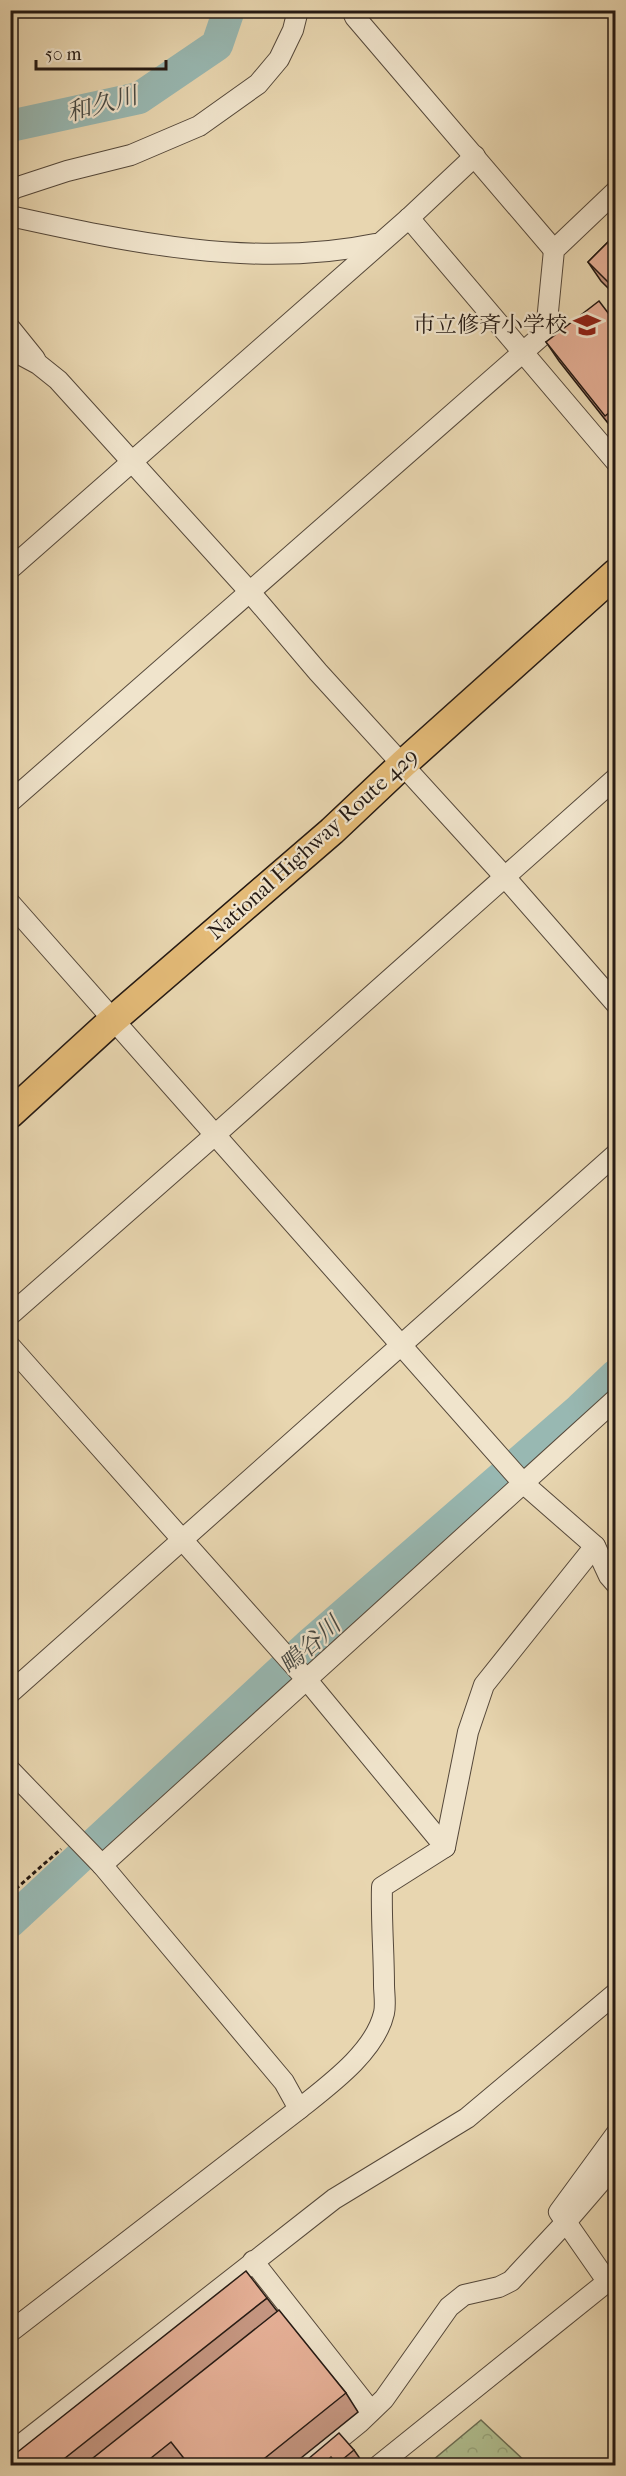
<svg xmlns="http://www.w3.org/2000/svg" width="626" height="2476" font-family="'IM FELL French Canon','Noto Serif JP',serif">
  <style>
    .forest { fill: url(#forest-crowns); stroke: #6a6c52; stroke-width: 1.5 }
    .lines { fill: none; stroke-linecap: round; stroke-linejoin: round }
    .river { stroke: #98b8b2; stroke-width: 32 }
    .minor-casing { stroke: #55483a; stroke-width: 22 }
    .highway-casing { stroke: #241913; stroke-width: 31 }
    .path { stroke: #241913; stroke-width: 3; stroke-dasharray: 4.5 3; stroke-linecap: butt }
    .minor { stroke: #f0e4cc; stroke-width: 20 }
    .highway { stroke: #e4bb78; stroke-width: 28 }
    .wall { fill: #c69782; stroke: #241913; stroke-width: 1.5 }
    .building { fill: #e6b097; stroke: #241913; stroke-width: 1.5 }
    .labels { text-anchor: middle; dominant-baseline: central; stroke-width: 4.5; stroke-linejoin: round; paint-order: stroke }
    .poi-label { font-size: 22px; fill: #241913; stroke: #f0e4cc; text-anchor: end }
    .street-label { font-size: 22px; fill: #241913; stroke: #f0e4cc }
    .water-label { font-size: 24px; font-style: italic; fill: #474943; stroke: #f0e4cc }
  </style>
  <defs>
    <pattern id="forest-crowns" width="20" height="18" patternUnits="userSpaceOnUse" patternTransform="scale(1.5)"><rect width="20" height="18" fill="#b0bf90"/><path d="M2 6a3 3 0 1 1 6 0M12 15a3 3 0 1 1 6 0" fill="none" stroke="#97a47b"/></pattern>
  </defs>
  <rect width="100%" height="100%" fill="#e8d6b0"/>
  <filter id="stains"><feTurbulence type="fractalNoise" baseFrequency=".00333" numOctaves="4"/><feColorMatrix values="0 0 0 0 .2 0 0 0 0 .09 0 0 0 0 .02 0 0 0 .5 -.17"/></filter>
  <radialGradient id="worn" r=".72"><stop offset=".6" stop-color="#630" stop-opacity="0"/><stop offset="1" stop-color="#630" stop-opacity=".3"/></radialGradient>
  <path class="forest" d="M 481,2420 L 529,2465 L 427,2465 Z"/>
  <g class="lines">
    <g class="river">
      <path d="M 10,126 L 139,98 L 217,45 L 229,10"/>
      <path d="M 10,1922 L 311,1643 L 580,1409 L 616,1375"/>
    </g>
    <defs>
      <g id="minor">
        <path d="M 352,10 L 355,17 L 554,250"/>
        <path d="M 10,192 L 15,188 L 67,171 L 131,155 L 199,126 L 258,84 L 279,59 L 293,30 L 298,10"/>
        <path d="M 10,216 C 128,242 255,269 375,244"/>
        <path d="M 409,218 L 616,462"/>
        <path d="M 10,328 L 35,359"/>
        <path d="M 10,349 L 38,364 L 58,380 L 249,591 L 318,672 L 504,876 L 616,1004"/>
        <path d="M 10,569 L 409,218 L 475,156"/>
        <path d="M 10,802 L 546,332 L 554,250 L 616,191"/>
        <path d="M 10,903 L 523,1483 L 595,1546 L 609,1576 L 616,1584"/>
        <path d="M 10,1315 L 216,1134 L 616,778"/>
        <path d="M 10,1346 L 307,1680 L 445,1847"/>
        <path d="M 10,1693 L 616,1154"/>
        <path d="M 10,1770 L 102,1865 L 284,2082 L 299,2109"/>
        <path d="M 102,1865 L 616,1399"/>
        <path d="M 253,2261 L 371,2411"/>
        <path d="M 607,2281 L 559,2212 L 616,2134"/>
        <path d="M 10,2332 L 299,2109 C 329,2085 375,2052 384,2013 C 386,2004 384,1993 384,1985 C 384,1952 381,1920 382,1887 L 445,1847 L 468,1732 L 484,1685 L 595,1546"/>
        <path d="M 10,2453 L 334,2199 L 467,2118 L 616,1993"/>
        <path d="M 306,2466 L 359,2423 L 384,2399 L 449,2307 L 464,2295 L 499,2287 L 511,2281 L 566,2222 L 616,2164"/>
        <path d="M 378,2466 L 602,2286 L 616,2272"/>
      </g>
      <path id="highway" d="M 10,1114 L 114,1019 L 332,831 L 403,764 L 616,573"/>
    </defs>
    <use href="#minor" class="minor-casing"/>
    <use href="#highway" class="highway-casing"/>
    <path class="path" d="M 10,1894 L 61,1849"/>
    <use href="#minor" class="minor"/>
    <use href="#highway" class="highway"/>
  </g>
  <g class="wall">
    <path d="M 615,235 L 615,295 L 601,281 L 588,262 Z"/>
    <path d="M 615,322 L 615,432 L 559,361 L 546,342 Z"/>
    <path d="M 267,2298 L 277,2311 L 346,2393 L 358,2412 L 291,2466 L 188,2466 L 184,2460 L 177,2466 L 10,2466 Z"/>
    <path d="M 354,2450 L 361,2460 L 354,2466 L 302,2466 Z"/>
  </g>
  <g class="building">
    <path d="M 615,235 L 615,289 L 588,262 Z"/>
    <path d="M 599,301 L 615,322 L 615,408 L 605,416 L 546,342 Z"/>
    <path d="M 246,2271 L 267,2298 L 55,2466 L 10,2466 L 10,2458 Z"/>
    <path d="M 279,2310 L 346,2393 L 255,2466 L 190,2466 L 171,2442 L 141,2466 L 83,2466 Z"/>
    <path d="M 339,2433 L 354,2450 L 337,2464 L 331,2457 L 321,2466 L 302,2466 L 301,2465 Z"/>
  </g>
  <defs>
    <symbol id="school-bare" viewBox="-9 -9 18 18"><path d="M0-5L7-2L0 1L-7-2ZM-4 1L0 2.5L4 1V4Q0 6-4 4Z" fill="#8f2418" stroke="#f0e4cc" stroke-width="2.5" paint-order="stroke"/></symbol>
  </defs>
  <g fill-rule="evenodd">
    <use href="#school-bare" x="568" y="306" width="38" height="38"/>
  </g>
  <g class="labels">
    <g class="poi-label">
      <text x="567" y="325">市立修斉小学校</text>
    </g>
    <g class="street-label">
      <text transform="translate(313 844) rotate(-42)">National Highway Route 429</text>
    </g>
    <g class="water-label">
      <text transform="translate(102 104) rotate(-15)">和久川</text>
      <text transform="translate(310 1645) rotate(-42)">鴫谷川</text>
    </g>
  </g>
  <rect width="626" height="2476" fill="none" stroke="#e8d6b0" stroke-width="36"/>
  <rect x="12" y="12" width="602" height="2452" fill="none" stroke="#241913" stroke-width="3"/>
  <rect x="18" y="18" width="590" height="2440" fill="none" stroke="#241913" stroke-width="1.5"/>
  <path d="M36 60v9h130v-9" fill="none" stroke="#241913" stroke-width="3"/>
  <text x="45" y="60" font-size="18" fill="#241913" stroke="#f0e4cc" stroke-width="4.5" paint-order="stroke">50 m</text>
  <rect width="100%" height="100%" filter="url(#stains)"/>
  <rect width="100%" height="100%" fill="url(#worn)"/>
</svg>
